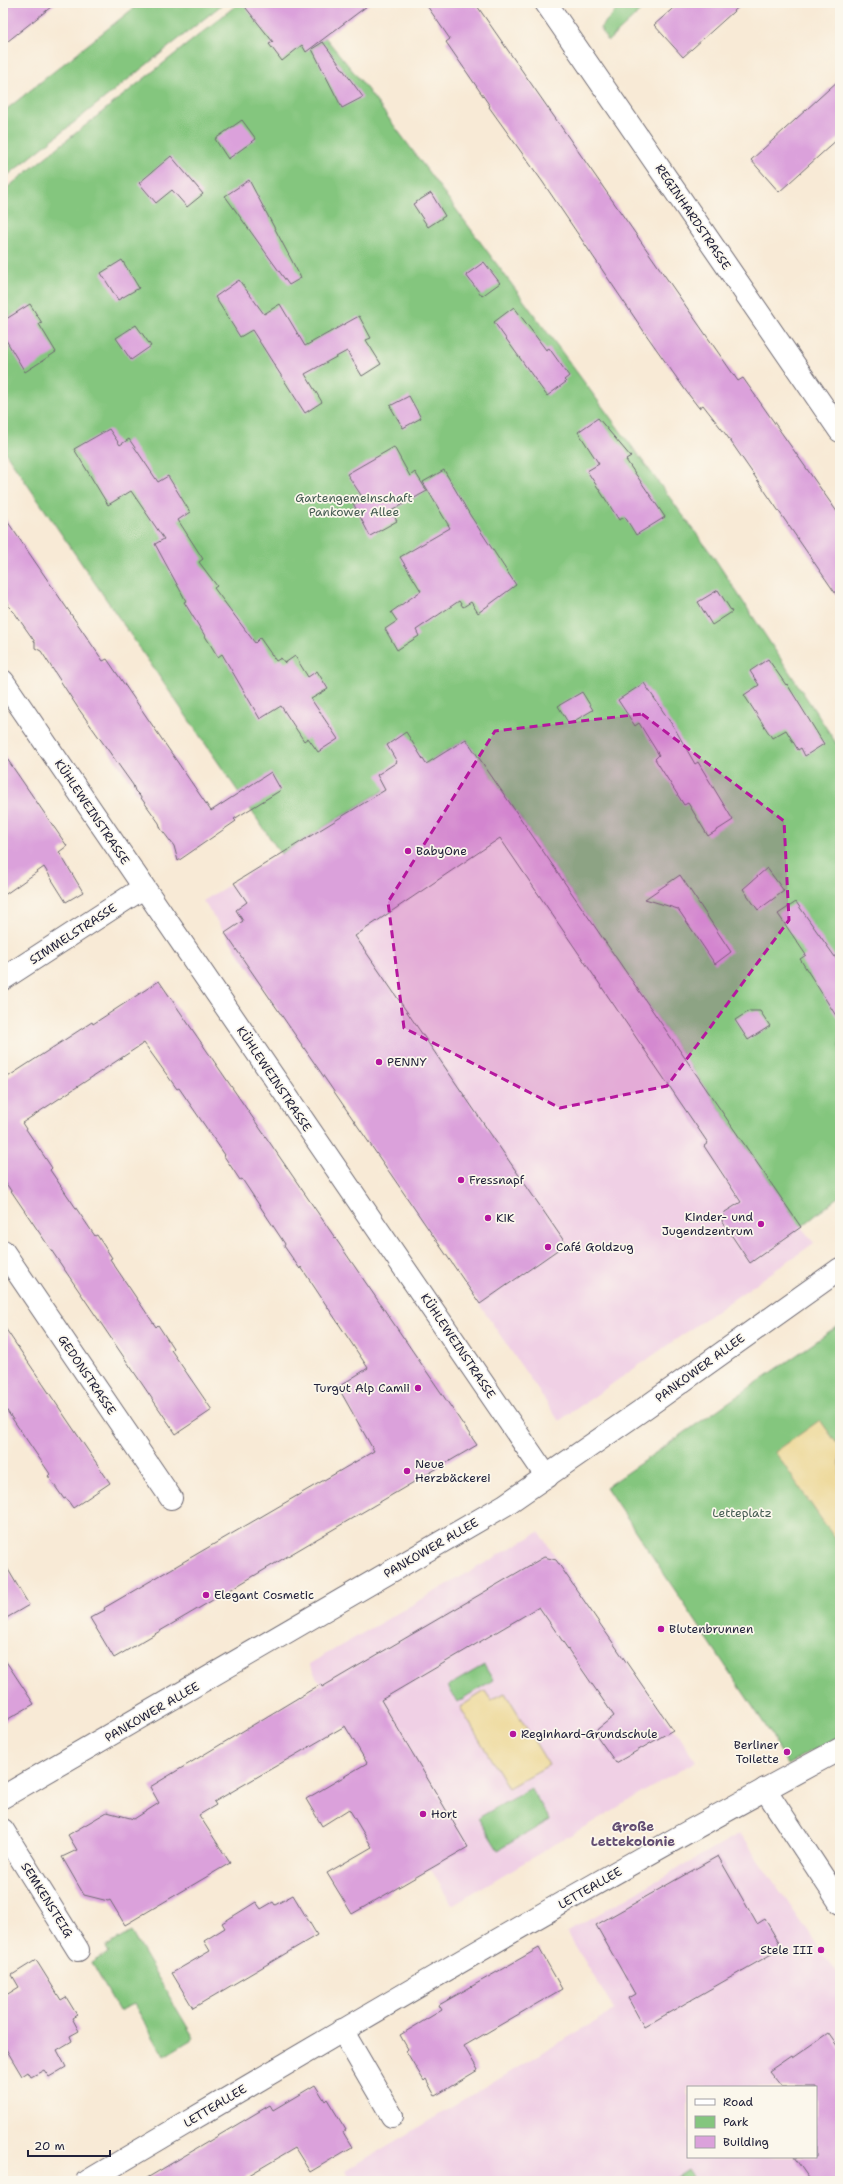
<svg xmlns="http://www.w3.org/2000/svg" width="843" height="2184" font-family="'Shantell Sans',sans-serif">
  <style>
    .built { fill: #f0d0e5; fill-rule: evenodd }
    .green { fill: #84c67e; stroke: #53745c }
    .sand { fill: #eeda9e; stroke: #887e6c }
    .building { fill: #dba1db }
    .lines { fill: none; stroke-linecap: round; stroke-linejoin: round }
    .minor-casing { stroke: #6d6871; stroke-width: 24 }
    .tertiary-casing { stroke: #6d6871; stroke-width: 24 }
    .minor { stroke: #fff; stroke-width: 22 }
    .tertiary { stroke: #fff; stroke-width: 22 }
    .marked { fill: #b5179e; fill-opacity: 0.2; stroke: #b5179e; stroke-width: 3; stroke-dasharray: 8 5; stroke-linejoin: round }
    .poi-dot { fill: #b5179e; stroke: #fbf7ec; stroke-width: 1.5 }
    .labels { text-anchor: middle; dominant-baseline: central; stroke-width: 3.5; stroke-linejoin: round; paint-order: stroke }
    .street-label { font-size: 12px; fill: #22223b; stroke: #fbf7ec }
    .park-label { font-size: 12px; fill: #445b52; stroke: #fbf7ec }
    .poi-label { font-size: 12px; fill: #22223b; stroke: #fbf7ec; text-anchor: start }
    .neighbourhood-label { font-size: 13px; font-weight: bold; fill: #634e73; stroke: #fbf7ec }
  </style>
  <rect width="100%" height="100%" fill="#fbf7ec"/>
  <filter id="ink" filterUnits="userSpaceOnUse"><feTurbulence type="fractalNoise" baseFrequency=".025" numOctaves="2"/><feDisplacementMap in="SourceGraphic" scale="8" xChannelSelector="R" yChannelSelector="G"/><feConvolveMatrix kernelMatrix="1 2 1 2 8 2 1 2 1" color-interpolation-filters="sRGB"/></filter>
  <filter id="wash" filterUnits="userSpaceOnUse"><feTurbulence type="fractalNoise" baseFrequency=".012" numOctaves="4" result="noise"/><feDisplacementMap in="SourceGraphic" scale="16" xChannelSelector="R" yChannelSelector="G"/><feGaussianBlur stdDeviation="0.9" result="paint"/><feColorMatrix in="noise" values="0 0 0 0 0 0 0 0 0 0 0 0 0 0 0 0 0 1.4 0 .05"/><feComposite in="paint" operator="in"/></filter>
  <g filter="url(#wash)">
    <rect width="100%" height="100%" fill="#f8ead6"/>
    <g class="built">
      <path d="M 466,739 L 801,1227 L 814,1243 L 559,1421 L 203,901 Z"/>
      <path d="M 539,1532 L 696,1761 L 452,1905 L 309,1664 Z"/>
      <path d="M 740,1833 L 840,1978 L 840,2181 L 351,2181 L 345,2171 L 614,2010 L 567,1932 ZM 688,2087 L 816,2087 L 816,2157 L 688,2157 Z"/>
    </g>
    <g class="green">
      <path d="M 140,3 L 224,3 L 3,179 L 3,112 Z"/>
      <path d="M 239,3 L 297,3 L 361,81 L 713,556 L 840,749 L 840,1196 L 801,1227 L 466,739 L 281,854 L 3,449 L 3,191 Z"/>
      <path d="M 623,3 L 649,3 L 608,41 L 600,28 Z"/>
      <path d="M 840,1325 L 840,1736 L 787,1764 L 771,1734 L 606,1487 Z"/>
      <path d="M 484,1665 L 493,1680 L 457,1702 L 448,1686 Z"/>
      <path d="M 531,1788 L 550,1820 L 498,1850 L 478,1818 Z"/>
      <path d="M 131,1932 L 194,2038 L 164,2056 L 134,2004 L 119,2011 L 92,1963 L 108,1953 L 105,1947 Z"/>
      <path d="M 689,2171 L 696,2181 L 674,2181 Z"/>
    </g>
    <g class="sand">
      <path d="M 820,1420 L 840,1448 L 840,1546 L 775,1452 Z"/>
      <path d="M 485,1691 L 491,1700 L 505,1693 L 549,1765 L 508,1788 L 460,1707 Z"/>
    </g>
    <g id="blocks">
      <g class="building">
        <path d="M 3,3 L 56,3 L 3,45 Z"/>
        <path d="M 242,3 L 371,3 L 306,52 L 302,45 L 282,61 L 269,44 L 273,42 Z"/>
        <path d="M 425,3 L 475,3 L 738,381 L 743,378 L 816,482 L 840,516 L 840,600 L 727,436 L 703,405 L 699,408 L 686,391 L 645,333 L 542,181 L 489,107 L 490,106 L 446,42 L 450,39 Z"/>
        <path d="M 679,3 L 743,3 L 683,57 L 654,25 Z"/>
        <path d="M 323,42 L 363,97 L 342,108 L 312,49 Z"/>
        <path d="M 840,79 L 840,137 L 779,192 L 751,160 Z"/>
        <path d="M 242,120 L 256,139 L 228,159 L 215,139 Z"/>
        <path d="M 171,156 L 203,194 L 187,207 L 172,190 L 156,203 L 139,183 Z"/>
        <path d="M 249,180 L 301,278 L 289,285 L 225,196 Z"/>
        <path d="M 431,193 L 445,216 L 428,227 L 413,204 Z"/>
        <path d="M 122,260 L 139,288 L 118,300 L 101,273 Z"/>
        <path d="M 484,262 L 500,283 L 482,296 L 466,275 Z"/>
        <path d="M 239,280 L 264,314 L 280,304 L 305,346 L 359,316 L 371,338 L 366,340 L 381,364 L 362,376 L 347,351 L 305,374 L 322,402 L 305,413 L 252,330 L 240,337 L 215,297 Z"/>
        <path d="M 30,304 L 42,323 L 39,324 L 56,352 L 25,372 L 3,335 L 3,321 Z"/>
        <path d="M 514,307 L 546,350 L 549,348 L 569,376 L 564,380 L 566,382 L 547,396 L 494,322 Z"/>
        <path d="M 136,325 L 151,346 L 131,360 L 116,338 Z"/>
        <path d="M 409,396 L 421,418 L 403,428 L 390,406 Z"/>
        <path d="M 598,418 L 631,457 L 626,460 L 665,517 L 636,535 L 625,517 L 619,520 L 587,471 L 599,464 L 578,432 Z"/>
        <path d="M 109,429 L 120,445 L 129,439 L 158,482 L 168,476 L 190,512 L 178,520 L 203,559 L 199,562 L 217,586 L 214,588 L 255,643 L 260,638 L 276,661 L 281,658 L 285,663 L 295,656 L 308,677 L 317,671 L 328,689 L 311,699 L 338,739 L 318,752 L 308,738 L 304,741 L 281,706 L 260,719 L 222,654 L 218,657 L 184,602 L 186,601 L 155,544 L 164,539 L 131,491 L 108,505 L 74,449 Z"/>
        <path d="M 394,447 L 410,476 L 415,472 L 427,491 L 391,511 L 397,521 L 370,536 L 353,503 L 363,498 L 347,474 Z"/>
        <path d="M 444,470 L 470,515 L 516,585 L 478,613 L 471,602 L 463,607 L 459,601 L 416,630 L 419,636 L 397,650 L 385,629 L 397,621 L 391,612 L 421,591 L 400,557 L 450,528 L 423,482 Z"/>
        <path d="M 3,515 L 103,661 L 107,659 L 211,811 L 271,772 L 281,790 L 234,819 L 236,821 L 178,861 L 174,846 L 161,829 L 159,823 L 139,795 L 135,791 L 133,785 L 78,708 L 41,651 L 35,648 L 35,642 L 14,612 L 9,607 L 3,596 Z"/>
        <path d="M 718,590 L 732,612 L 712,625 L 698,602 Z"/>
        <path d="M 768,659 L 786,685 L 787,684 L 824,744 L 805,756 L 801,748 L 798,750 L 786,730 L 772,738 L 744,695 L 759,685 L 750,671 Z"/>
        <path d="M 644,683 L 675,729 L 695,764 L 698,762 L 733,820 L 708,836 L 688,803 L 684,805 L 655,759 L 659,755 L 639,723 L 635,726 L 618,700 Z"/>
        <path d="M 582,692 L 593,710 L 569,724 L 558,706 Z"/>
        <path d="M 406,732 L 426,764 L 466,739 L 801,1227 L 750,1263 L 722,1221 L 725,1212 L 741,1202 L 704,1146 L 708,1143 L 500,838 L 355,936 L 566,1244 L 480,1304 L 225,933 L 243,921 L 236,910 L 247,902 L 234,883 L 385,790 L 377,775 L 397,762 L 387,745 Z"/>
        <path d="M 3,753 L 67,846 L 59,852 L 83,892 L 66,902 L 44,867 L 3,896 Z"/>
        <path d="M 767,868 L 784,891 L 758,910 L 743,889 Z"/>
        <path d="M 680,875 L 731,952 L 715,964 L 678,909 L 645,899 Z"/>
        <path d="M 796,902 L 840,964 L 840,1022 L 800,959 L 806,955 L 778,914 Z"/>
        <path d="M 159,981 L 477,1445 L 114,1658 L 90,1618 L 105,1610 L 104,1608 L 374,1451 L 338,1387 L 368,1368 L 301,1267 L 300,1269 L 284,1246 L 285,1244 L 242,1179 L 240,1180 L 224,1156 L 225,1155 L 179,1088 L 177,1089 L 144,1043 L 22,1123 L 52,1168 L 50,1170 L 95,1236 L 97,1235 L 112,1258 L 110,1259 L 156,1327 L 158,1325 L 173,1348 L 171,1350 L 212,1410 L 176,1434 L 3,1179 L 3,1080 L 92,1022 L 93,1024 Z"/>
        <path d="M 749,1011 L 760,1011 L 770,1026 L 748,1040 L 735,1020 Z"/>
        <path d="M 3,1325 L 110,1483 L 73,1508 L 66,1498 L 64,1499 L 48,1476 L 50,1474 L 3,1405 Z"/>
        <path d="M 544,1557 L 556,1560 L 673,1730 L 616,1763 L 594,1732 L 614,1716 L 539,1607 L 381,1700 L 468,1847 L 352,1914 L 327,1873 L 372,1847 L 349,1809 L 322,1826 L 306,1799 L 367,1763 L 345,1726 L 214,1802 L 216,1805 L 199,1815 L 230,1863 L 125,1925 L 110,1900 L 108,1901 L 84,1895 L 62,1857 L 77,1850 L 68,1835 L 107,1812 L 134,1819 L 159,1803 L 150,1787 L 321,1684 L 322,1687 Z"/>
        <path d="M 3,1561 L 29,1605 L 3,1620 Z"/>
        <path d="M 3,1657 L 34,1704 L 3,1722 Z"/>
        <path d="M 718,1856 L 757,1924 L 765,1919 L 782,1948 L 644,2027 L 628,1998 L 635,1994 L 596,1925 Z"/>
        <path d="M 293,1895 L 317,1935 L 193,2008 L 172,1973 L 210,1951 L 204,1941 L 225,1928 L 222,1923 L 256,1902 L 261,1909 L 273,1902 L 275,1905 Z"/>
        <path d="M 539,1948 L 562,1989 L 464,2046 L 478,2070 L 435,2096 L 426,2079 L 424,2081 L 406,2051 L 408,2049 L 400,2035 L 442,2010 L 439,2005 Z"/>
        <path d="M 36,1960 L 61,2000 L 66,1997 L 77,2015 L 72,2018 L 79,2031 L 70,2036 L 72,2041 L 57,2050 L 66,2067 L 49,2077 L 44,2070 L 31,2077 L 28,2072 L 22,2076 L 3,2044 L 3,1997 L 19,1987 L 12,1975 Z"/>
        <path d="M 828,2033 L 840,2050 L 840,2181 L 811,2181 L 794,2157 L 816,2157 L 816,2087 L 782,2087 L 769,2071 L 791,2056 L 792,2058 Z"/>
        <path d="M 315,2085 L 325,2101 L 327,2099 L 346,2130 L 343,2132 L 352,2147 L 310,2172 L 295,2148 L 239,2181 L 142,2181 L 270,2105 L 273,2110 Z"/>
      </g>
    </g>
  </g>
  <g filter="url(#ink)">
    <use href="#blocks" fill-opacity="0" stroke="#6d6871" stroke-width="1"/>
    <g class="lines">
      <defs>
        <g id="minor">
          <path d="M 3,681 L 547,1477"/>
          <path d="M 3,979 L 143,888"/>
          <path d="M 3,1251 L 171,1498"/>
          <path d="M 765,1789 L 840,1903"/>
          <path d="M 3,1830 L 78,1950"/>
          <path d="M 342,2030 L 392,2116"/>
          <path d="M 88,2181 C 337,2034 585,1885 840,1749"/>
        </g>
        <g id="tertiary">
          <path d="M 546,3 L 840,431"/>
          <path d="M 3,1797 L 505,1505 L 645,1408 L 840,1269"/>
        </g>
      </defs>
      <use href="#minor" class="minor-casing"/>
      <use href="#tertiary" class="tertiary-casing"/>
      <use href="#minor" class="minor"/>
      <use href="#tertiary" class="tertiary"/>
    </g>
  </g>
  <path class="marked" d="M 642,714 L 784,821 L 789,920 L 667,1086 L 560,1108 L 404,1028 L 388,902 L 495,731 Z"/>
  <g class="poi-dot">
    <circle cx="408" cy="851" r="4"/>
    <circle cx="379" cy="1062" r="4"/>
    <circle cx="461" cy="1180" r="4"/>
    <circle cx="488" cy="1218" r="4"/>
    <circle cx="761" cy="1224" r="4"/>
    <circle cx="548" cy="1247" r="4"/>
    <circle cx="418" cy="1388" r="4"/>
    <circle cx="407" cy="1471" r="4"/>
    <circle cx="206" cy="1595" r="4"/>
    <circle cx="661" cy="1629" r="4"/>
    <circle cx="513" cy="1734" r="4"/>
    <circle cx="787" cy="1752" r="4"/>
    <circle cx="423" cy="1814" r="4"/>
    <circle cx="821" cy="1950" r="4"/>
  </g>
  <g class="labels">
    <g class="street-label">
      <text transform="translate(693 217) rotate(56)">REGINHARDSTRASSE</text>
      <text transform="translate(92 812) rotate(56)">KÜHLEWEINSTRASSE</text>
      <text transform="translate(73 934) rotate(-33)">SIMMELSTRASSE</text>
      <text transform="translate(274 1079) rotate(56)">KÜHLEWEINSTRASSE</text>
      <text transform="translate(458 1346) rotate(56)">KÜHLEWEINSTRASSE</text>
      <text transform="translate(700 1368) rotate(-36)">PANKOWER ALLEE</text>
      <text transform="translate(87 1375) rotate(56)">GEDONSTRASSE</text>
      <text transform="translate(431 1548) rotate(-30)">PANKOWER ALLEE</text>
      <text transform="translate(152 1712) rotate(-30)">PANKOWER ALLEE</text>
      <text transform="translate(590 1888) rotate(-30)">LETTEALLEE</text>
      <text transform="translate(47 1900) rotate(58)">SEMKENSTEIG</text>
      <text transform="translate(215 2106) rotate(-31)">LETTEALLEE</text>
    </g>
    <g class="park-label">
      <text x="354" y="498">Gartengemeinschaft<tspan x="354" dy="14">Pankower Allee</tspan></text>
      <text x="742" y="1513">Letteplatz</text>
    </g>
    <g class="poi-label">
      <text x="416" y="851">BabyOne</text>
      <text x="387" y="1062">PENNY</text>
      <text x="469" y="1180">Fressnapf</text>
      <text x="753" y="1217" text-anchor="end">Kinder- und<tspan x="753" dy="14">Jugendzentrum</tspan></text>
      <text x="496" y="1218">KiK</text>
      <text x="556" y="1247">Café Goldzug</text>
      <text x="410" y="1388" text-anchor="end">Turgut Alp Camii</text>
      <text x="415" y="1464">Neue<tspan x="415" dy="14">Herzbäckerei</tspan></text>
      <text x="214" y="1595">Elegant Cosmetic</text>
      <text x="669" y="1629">Blutenbrunnen</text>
      <text x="521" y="1734">Reginhard-Grundschule</text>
      <text x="779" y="1745" text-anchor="end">Berliner<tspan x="779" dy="14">Toilette</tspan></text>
      <text x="431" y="1814">Hort</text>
      <text x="813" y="1950" text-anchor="end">Stele III</text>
    </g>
    <g class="neighbourhood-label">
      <text x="633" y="1826">Große<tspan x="633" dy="15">Lettekolonie</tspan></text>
    </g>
  </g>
  <rect width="843" height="2184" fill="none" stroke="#fbf7ec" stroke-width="16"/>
  <rect x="687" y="2086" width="130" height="72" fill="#fbf7ec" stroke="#a4a2a5"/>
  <rect x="695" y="2099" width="20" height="6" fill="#ffffff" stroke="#a4a2a5"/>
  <text x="723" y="2106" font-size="12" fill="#22223b">Road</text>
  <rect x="695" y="2116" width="20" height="12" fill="#84c67e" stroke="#a4a2a5"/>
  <text x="723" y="2126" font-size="12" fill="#22223b">Park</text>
  <rect x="695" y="2136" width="20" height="12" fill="#dba1db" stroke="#a4a2a5"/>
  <text x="723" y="2146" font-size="12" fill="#22223b">Building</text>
  <path d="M28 2150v6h82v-6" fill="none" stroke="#22223b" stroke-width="2"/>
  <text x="34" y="2150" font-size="12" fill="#22223b" stroke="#fbf7ec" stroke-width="3" paint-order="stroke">20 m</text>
</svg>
